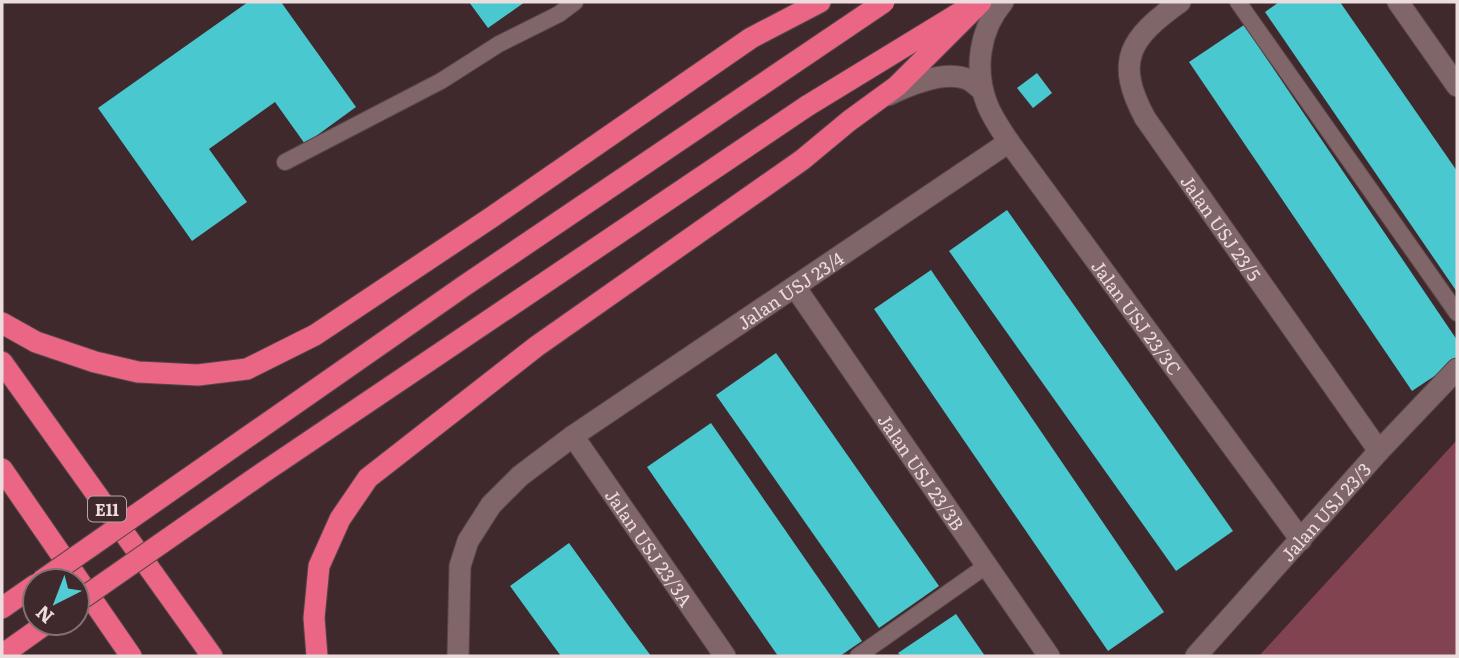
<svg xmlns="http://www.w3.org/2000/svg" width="1459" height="658" font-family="Literata,serif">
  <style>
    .green { fill: #814350 }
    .building { fill: #49c8cf }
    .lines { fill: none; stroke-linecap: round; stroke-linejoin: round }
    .service-casing { stroke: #584649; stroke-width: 18 }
    .minor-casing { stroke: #584649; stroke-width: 23 }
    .motorway-casing { stroke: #584649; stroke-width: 23 }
    .service { stroke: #806569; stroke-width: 16 }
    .minor { stroke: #806569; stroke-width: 21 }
    .motorway { stroke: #eb6684; stroke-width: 21 }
    .motorway-bridge-casing { stroke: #584649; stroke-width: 23; stroke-linecap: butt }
    .motorway-bridge { stroke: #eb6684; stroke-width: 21 }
    .labels { text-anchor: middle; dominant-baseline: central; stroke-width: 7; stroke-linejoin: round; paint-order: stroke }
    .shield { fill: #3f292d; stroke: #b7a6a9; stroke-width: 2 }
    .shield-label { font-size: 16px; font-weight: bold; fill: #ebdcde }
    .street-label { font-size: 18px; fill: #ebdcde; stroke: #3f292d }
  </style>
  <rect width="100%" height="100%" fill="#3f292d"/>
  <path class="green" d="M 1457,440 L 1457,656 L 1259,656 Z"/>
  <g class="building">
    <path d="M 248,2 L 281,2 L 356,107 L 305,144 L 275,102 L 209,149 L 247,202 L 192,241 L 98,108 Z"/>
    <path d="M 469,2 L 525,2 L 488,28 Z"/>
    <path d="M 1279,2 L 1340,2 L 1457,171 L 1457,292 L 1265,12 Z"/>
    <path d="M 1244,25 L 1457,340 L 1457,361 L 1412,391 L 1189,62 Z"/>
    <path d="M 1037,73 L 1052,93 L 1033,108 L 1017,88 Z"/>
    <path d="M 1007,210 L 1233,531 L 1176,571 L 949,251 Z"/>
    <path d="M 931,270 L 1164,612 L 1108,651 L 874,309 Z"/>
    <path d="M 776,353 L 939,586 L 879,628 L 716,395 Z"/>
    <path d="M 711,423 L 862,641 L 840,656 L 778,656 L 647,467 Z"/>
    <path d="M 569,543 L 628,625 L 651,656 L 561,656 L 552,644 L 510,586 Z"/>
    <path d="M 956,614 L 985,656 L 901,656 L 898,653 Z"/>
  </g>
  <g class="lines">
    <defs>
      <g id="service">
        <path d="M 1238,2 L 1457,313"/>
        <path d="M 285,162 L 441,81 L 499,44 L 559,14 L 575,2"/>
        <path d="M 858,656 L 986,566"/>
      </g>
      <g id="minor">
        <path id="s1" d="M 1003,2 C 979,30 974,70 987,104 C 992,117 1001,130 1009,142 L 1301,540"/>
        <path id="s2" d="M 1180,2 C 1130,38 1114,60 1145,118 L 1379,451"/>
        <path d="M 1398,2 L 1457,86"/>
        <path d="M 888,95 C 909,85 944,70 967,79 C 972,81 977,86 981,89"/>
        <path id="s3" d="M 795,287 L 1049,656"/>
        <path id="s4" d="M 573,436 L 725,656"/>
        <path id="s5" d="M 458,656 L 460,566 L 468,541 L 491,505 L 520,476 L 573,436 L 1009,142"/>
        <path id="s6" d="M 1196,656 L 1379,451 L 1457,369"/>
      </g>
      <g id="motorway">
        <path d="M 807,106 L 961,12"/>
        <path d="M 2,323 L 36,342 L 95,362 L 138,372 L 198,375 L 247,369 L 315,335 L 492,217 L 751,38 L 820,2"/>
        <path d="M 2,362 L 212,656"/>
        <path d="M 2,469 L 131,656"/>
        <path d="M 2,608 L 35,585"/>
        <path d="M 2,655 L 47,623"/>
        <path d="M 317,656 L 314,618 L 319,566 L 340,519 L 368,478 L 537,346 L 802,160 L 849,121 L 897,86 L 981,2"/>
      </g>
    </defs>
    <use href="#service" class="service-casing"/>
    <use href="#minor" class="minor-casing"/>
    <use href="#motorway" class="motorway-casing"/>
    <use href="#service" class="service"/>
    <use href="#minor" class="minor"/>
    <use href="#motorway" class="motorway"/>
    <defs>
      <g id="motorway-bridge">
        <path d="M 41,581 L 464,286 L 884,2"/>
        <path d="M 77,602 L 261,474 L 807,106"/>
      </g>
    </defs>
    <use href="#motorway-bridge" class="motorway-bridge-casing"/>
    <use href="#motorway-bridge" class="motorway-bridge"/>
  </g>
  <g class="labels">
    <rect class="shield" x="88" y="496.5" width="38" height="25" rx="5"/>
    <g class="shield-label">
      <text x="107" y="509">E11</text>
    </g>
    <g class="street-label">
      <text stroke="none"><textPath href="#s2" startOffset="273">Jalan USJ 23/5</textPath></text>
      <text stroke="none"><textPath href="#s5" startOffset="528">Jalan USJ 23/4</textPath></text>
      <text stroke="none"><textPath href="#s1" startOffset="369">Jalan USJ 23/3C</textPath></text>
      <text stroke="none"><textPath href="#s3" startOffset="224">Jalan USJ 23/3B</textPath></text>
      <text stroke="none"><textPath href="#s6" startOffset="194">Jalan USJ 23/3</textPath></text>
      <text stroke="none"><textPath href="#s4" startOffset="135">Jalan USJ 23/3A</textPath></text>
    </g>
  </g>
  <rect width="1459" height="658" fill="none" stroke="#ebdcde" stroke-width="7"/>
  <g transform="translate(56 602) rotate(222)"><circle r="33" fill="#3f292d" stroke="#847174" stroke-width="2"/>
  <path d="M0-5L12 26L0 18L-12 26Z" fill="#51ccd3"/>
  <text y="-10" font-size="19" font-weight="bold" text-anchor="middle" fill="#ebdcde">N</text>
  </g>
</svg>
